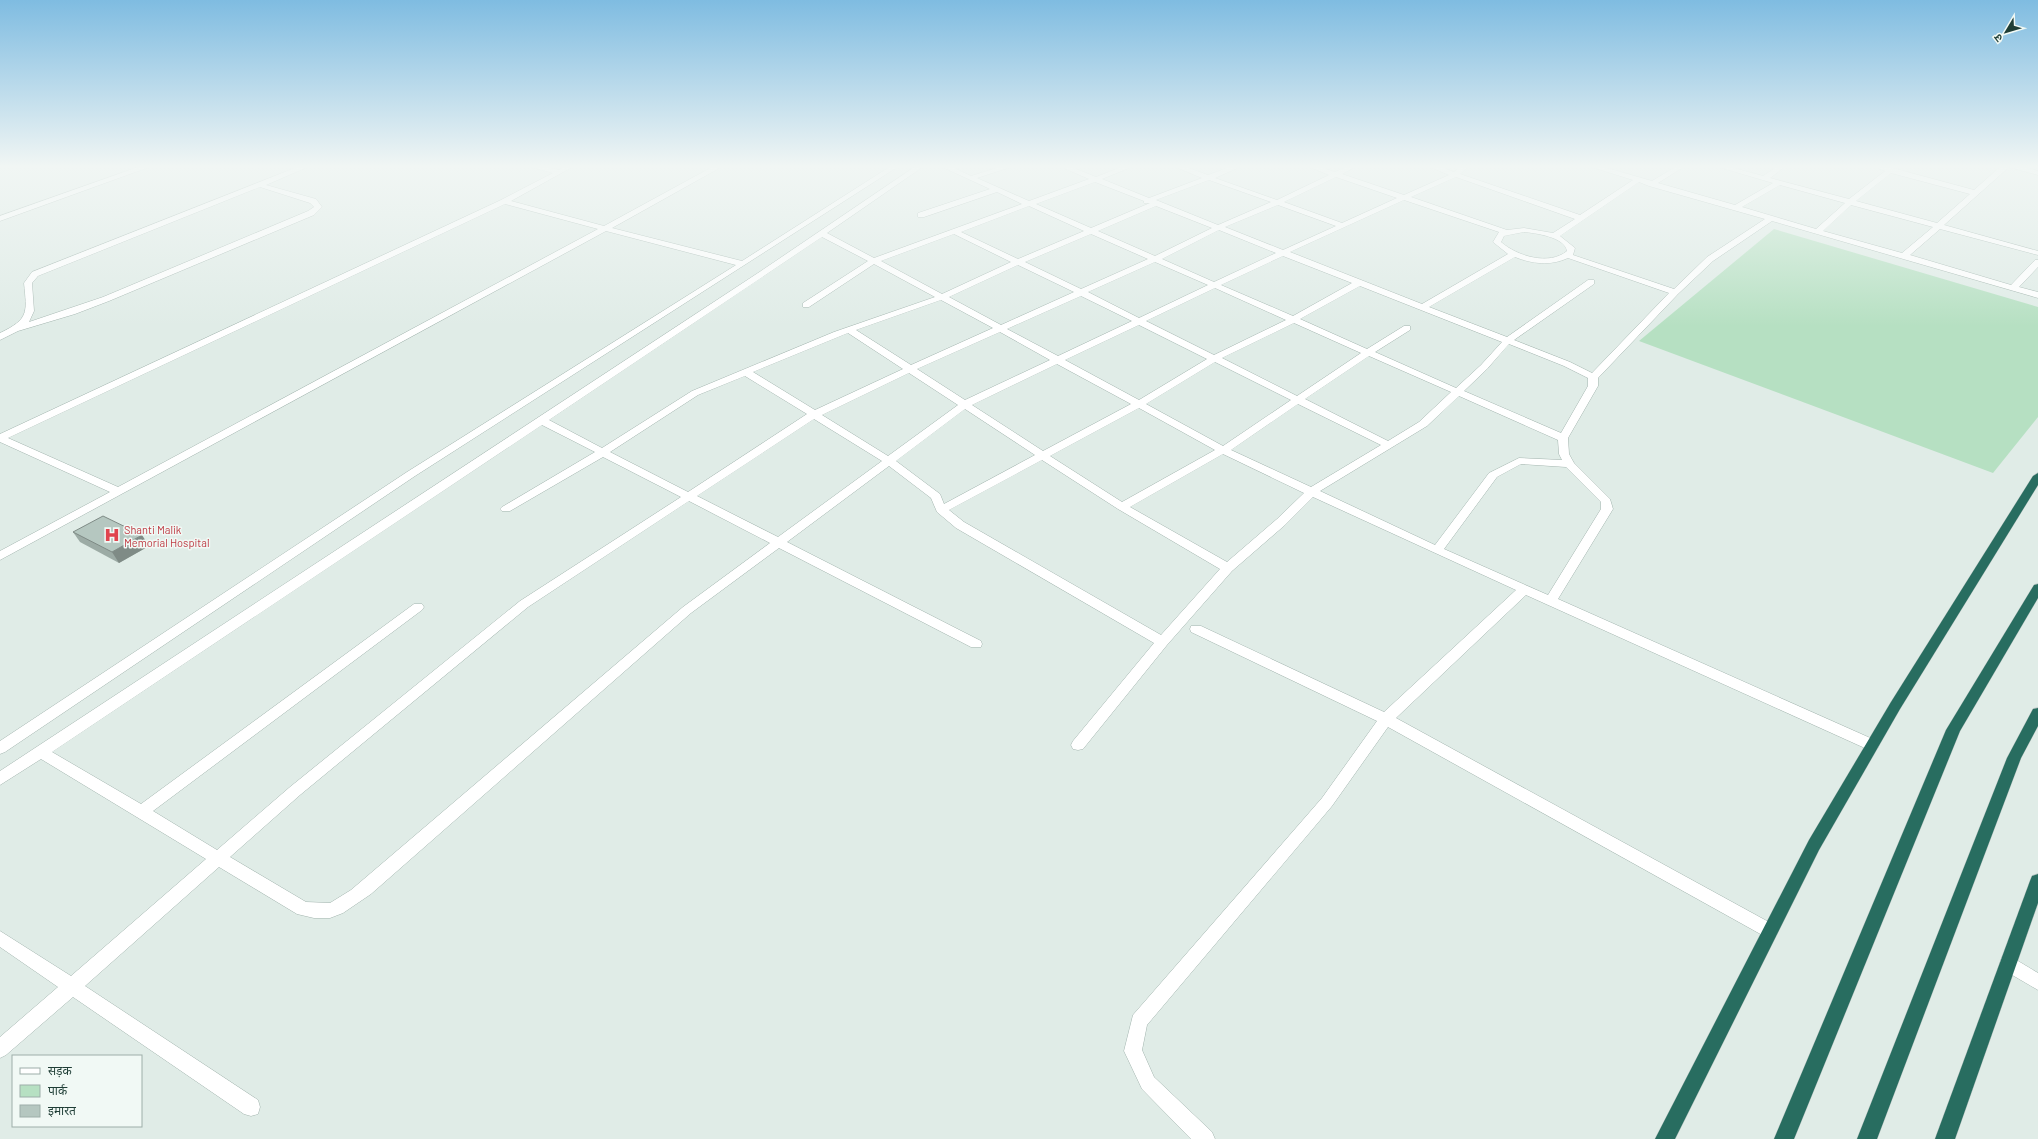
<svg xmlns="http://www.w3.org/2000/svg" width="2038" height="1139" font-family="Barlow,'Noto Sans Devanagari',sans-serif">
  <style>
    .green { fill: #b6e0c2 }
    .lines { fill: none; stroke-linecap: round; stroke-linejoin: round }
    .street-casing { stroke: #a2b4ae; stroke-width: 1 }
    .highway-casing { stroke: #c0c9c7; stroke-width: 1 }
    .street { fill: #fff; fill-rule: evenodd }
    .highway { fill: #286d60; fill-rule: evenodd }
    .wall { fill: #9caba5 }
    .shaded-wall { fill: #7f8b86 }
    .building { fill: #b5c7c0; stroke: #7f8b86 }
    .labels { text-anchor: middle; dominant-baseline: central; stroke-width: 3; stroke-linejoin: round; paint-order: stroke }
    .health-label { font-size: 11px; fill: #be3a42; stroke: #f1f9f5; text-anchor: start }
  </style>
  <rect width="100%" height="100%" fill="#e0ece7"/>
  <path class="green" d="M 1774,229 L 2038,307 L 2038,417 L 1993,473 L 1639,341 Z"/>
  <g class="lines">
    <defs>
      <g id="street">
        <path d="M 141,166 L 152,166 L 0,221 L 0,216 Z"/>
        <path d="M 300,166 L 310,166 L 266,185 L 316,199 L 322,207 L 314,215 L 109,301 L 75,314 L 18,331 L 0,340 L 0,333 C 29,319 27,313 24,283 L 32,272 ZM 260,187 L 310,203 L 314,207 L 308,211 L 103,297 L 29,322 L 34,311 L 32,283 L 38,276 Z"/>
        <path d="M 527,166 L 542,166 L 559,170 L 565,166 L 574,166 L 511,201 L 604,226 L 714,166 L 723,166 L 612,228 L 742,261 L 891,166 L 899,166 L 415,476 L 5,752 L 0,754 L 0,741 L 407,472 L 736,265 L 606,231 L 0,560 L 0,551 L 110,492 L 0,442 L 0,434 L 501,200 L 553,173 ZM 505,204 L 598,229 L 118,487 L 8,438 Z"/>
        <path d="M 916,166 L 924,166 L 827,233 L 874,258 L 1022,204 L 997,192 L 924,217 L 918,217 L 918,213 L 990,189 L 940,166 L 950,166 L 971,176 L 1003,166 L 1014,166 L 977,178 L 1029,201 L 1089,179 L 1059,166 L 1069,166 L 1096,177 L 1124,166 L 1134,166 L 1102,179 L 1149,198 L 1202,178 L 1173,166 L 1183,166 L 1208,175 L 1232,166 L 1242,166 L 1215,178 L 1277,200 L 1329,175 L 1307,166 L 1318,166 L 1335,172 L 1348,166 L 1357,166 L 1342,174 L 1404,195 L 1449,175 L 1428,166 L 1439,166 L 1454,172 L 1461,166 L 1469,166 L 1460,174 L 1580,215 L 1633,180 L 1588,166 L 1600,166 L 1652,181 L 1677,166 L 1685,166 L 1658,183 L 1735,205 L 1773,183 L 1715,166 L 1727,166 L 1763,176 L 1778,166 L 1786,166 L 1770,178 L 1849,199 L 1885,171 L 1873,166 L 1885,166 L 1974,190 L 2001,166 L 2021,166 L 2038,171 L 2038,175 L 2009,167 L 1944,225 L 2038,251 L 2038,255 L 1940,229 L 1910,255 L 2011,285 L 2035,260 L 2038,260 L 2038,267 L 2019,287 L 2038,292 L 2038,298 L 1772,221 L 1713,261 L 1678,294 L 1598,378 L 1598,386 L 1568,438 L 1569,454 L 1574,463 L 1610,499 L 1613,509 L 1558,599 L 1877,741 L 1879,745 L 1877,749 L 1872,750 L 1867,749 L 1526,595 L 1396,718 L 1776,926 L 1778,931 L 1776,936 L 1770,938 L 1764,936 L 1388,727 L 1332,806 L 1147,1025 L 1142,1050 L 1154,1077 L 1212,1132 L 1215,1139 L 1191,1139 L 1142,1089 L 1124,1051 L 1133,1015 L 1322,798 L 1377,721 L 1191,632 L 1190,629 L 1191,626 L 1201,626 L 1384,712 L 1516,590 L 1313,497 L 1285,525 L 1232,571 L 1167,645 L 1083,749 L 1078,750 L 1073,749 L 1071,745 L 1073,741 L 1154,643 L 956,528 L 937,512 L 931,498 L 889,466 L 787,542 L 981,641 L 982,644 L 981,647 L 971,647 L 779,548 L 691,613 L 371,894 L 343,913 L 330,918 L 314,918 L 297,914 L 219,867 L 85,986 L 258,1100 L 260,1107 L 258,1114 L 251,1116 L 244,1114 L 73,997 L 6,1055 L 0,1058 L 0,1037 L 58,987 L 0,947 L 0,931 L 71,976 L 206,859 L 41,759 L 0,785 L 0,771 L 761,271 ZM 1891,173 L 1970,194 L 1937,223 L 1856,201 ZM 1336,177 L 1397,198 L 1342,223 L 1284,202 ZM 1456,177 L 1575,219 L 1553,233 L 1524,228 L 1507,230 L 1411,197 ZM 1209,180 L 1271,202 L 1218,225 L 1156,200 ZM 1095,182 L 1144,201 L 1144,203 L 1150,203 L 1091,228 L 1036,204 ZM 1639,182 L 1649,186 L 1765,219 L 1707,257 L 1674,289 L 1573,255 L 1575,248 L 1560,236 ZM 1780,185 L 1845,203 L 1816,229 L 1742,207 ZM 1404,200 L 1499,232 L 1493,242 L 1508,254 L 1422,304 L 1290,252 ZM 1278,205 L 1336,226 L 1283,250 L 1225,227 ZM 1851,205 L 1933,227 L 1902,253 L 1823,231 ZM 1029,206 L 1084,231 L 1018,259 L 961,232 ZM 1156,206 L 1212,228 L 1155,256 L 1098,231 ZM 1219,230 L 1276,253 L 1214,282 L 1162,259 ZM 1524,232 C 1535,233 1565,237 1567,251 C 1549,266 1517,256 1501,242 L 1504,236 ZM 954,234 L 1011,262 L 942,294 L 881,261 ZM 1091,234 L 1148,259 L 1081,289 L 1025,262 ZM 822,237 L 868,261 L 803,303 L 803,307 L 809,307 L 874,264 L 935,297 L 834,332 L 692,391 L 602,448 L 549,420 ZM 1283,256 L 1352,283 L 1293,316 L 1221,285 ZM 1515,257 C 1532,264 1551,266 1568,258 L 1669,293 L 1592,373 L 1570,362 L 1514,340 L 1594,284 L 1594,280 L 1588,280 L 1507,337 L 1429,307 ZM 1155,262 L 1208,285 L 1139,318 L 1088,292 ZM 1018,265 L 1074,292 L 1001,325 L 949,297 ZM 1360,286 L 1502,342 L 1481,365 L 1456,388 L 1375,352 L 1410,330 L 1410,326 L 1404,326 L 1367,349 L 1300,319 ZM 1215,288 L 1286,320 L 1214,355 L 1146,321 ZM 1081,296 L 1132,321 L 1058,356 L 1007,329 ZM 941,300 L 993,328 L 911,365 L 856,330 ZM 1294,323 L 1361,353 L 1297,396 L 1222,358 ZM 1139,325 L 1207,359 L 1139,400 L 1065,360 ZM 1000,332 L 1050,360 L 965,400 L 917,369 ZM 848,333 L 903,369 L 815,410 L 753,372 ZM 1509,344 L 1564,366 L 1588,378 L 1588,386 L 1561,433 L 1464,391 L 1487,369 ZM 1369,356 L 1451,392 L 1419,422 L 1388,441 L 1305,399 ZM 1215,362 L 1291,400 L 1223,446 L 1146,404 ZM 1057,364 L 1131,404 L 1043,451 L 972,405 ZM 909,373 L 958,405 L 888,456 L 822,415 ZM 745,376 L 807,414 L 688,492 L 610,452 L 698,395 ZM 1459,396 L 1558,440 L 1559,454 L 1562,460 L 1519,458 L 1489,473 L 1435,545 L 1320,491 L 1427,426 ZM 1298,404 L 1381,445 L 1311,487 L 1231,450 ZM 1139,408 L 1215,450 L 1122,502 L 1050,456 ZM 965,409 L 1035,455 L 944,504 L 940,494 L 896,461 ZM 814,419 L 882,461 L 778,537 L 697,496 ZM 542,425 L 595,452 L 502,507 L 500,509 L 502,511 L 510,511 L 603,457 L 681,497 L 520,601 L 290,787 L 217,850 L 153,811 L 422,610 L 424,607 L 422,604 L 414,604 L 141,804 L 52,752 ZM 1223,454 L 1304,493 L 1277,519 L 1227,562 L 1130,507 ZM 1042,460 L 1118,509 L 1220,569 L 1161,635 L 964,522 L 949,510 ZM 1521,464 L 1566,467 L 1601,502 L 1601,509 L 1548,595 L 1444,549 L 1497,477 ZM 689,501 L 770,543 L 683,607 L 351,890 L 330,903 L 306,902 L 230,857 L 300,795 L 528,607 Z"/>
        <path d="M 2008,955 L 2038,973 L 2038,990 L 2002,969 L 2000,963 L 2002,957 Z"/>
      </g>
      <g id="highway">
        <path d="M 2038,473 L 2038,485 L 1900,709 L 1819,850 L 1675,1139 L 1655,1139 L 1809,840 L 1891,702 L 2033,476 Z"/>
        <path d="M 2038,584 L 2038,598 L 1960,731 L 1794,1139 L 1774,1139 L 1946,730 L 2034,585 Z"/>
        <path d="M 2038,708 L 2038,726 L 2021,758 L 1877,1139 L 1857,1139 L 2007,758 L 2033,709 Z"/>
        <path d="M 2038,874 L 2038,903 L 1955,1139 L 1935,1139 L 2030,881 L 2032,876 Z"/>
      </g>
    </defs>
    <use href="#street" class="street-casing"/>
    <use href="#highway" class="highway-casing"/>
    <use href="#street" class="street"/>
    <use href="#highway" class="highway"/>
  </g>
  <path class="wall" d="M 73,532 L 149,546 L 119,563 L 80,542 Z"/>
  <path class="shaded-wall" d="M 142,535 L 149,546 L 119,563 L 112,552 Z"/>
  <path class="building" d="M 103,516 L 142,535 L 112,552 L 73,532 Z"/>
  <linearGradient id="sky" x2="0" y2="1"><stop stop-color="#7fbce1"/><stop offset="0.51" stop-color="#f1f6f4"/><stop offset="1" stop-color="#f1f6f4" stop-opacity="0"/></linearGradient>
  <rect width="2038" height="326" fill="url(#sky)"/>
  <defs>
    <symbol id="hospital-bare" viewBox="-9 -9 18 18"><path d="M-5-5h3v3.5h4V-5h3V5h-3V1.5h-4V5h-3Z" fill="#e0444e" stroke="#f1f9f5" stroke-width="2.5" paint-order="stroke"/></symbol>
  </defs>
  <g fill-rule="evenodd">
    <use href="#hospital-bare" x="101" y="524" width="22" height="22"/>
  </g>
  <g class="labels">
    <g class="health-label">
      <text x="124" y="529">Shanti Malik<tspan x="124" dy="13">Memorial Hospital</tspan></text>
    </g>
  </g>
  <rect x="12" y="1055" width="130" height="72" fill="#f1f9f5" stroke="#9daea9"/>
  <rect x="20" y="1068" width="20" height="6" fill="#ffffff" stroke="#9daea9"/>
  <text x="48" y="1075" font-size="12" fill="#1f3e36">सड़क</text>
  <rect x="20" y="1085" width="20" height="12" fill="#b6e0c2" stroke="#9daea9"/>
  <text x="48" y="1095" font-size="12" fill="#1f3e36">पार्क</text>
  <rect x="20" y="1105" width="20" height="12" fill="#b5c7c0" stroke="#9daea9"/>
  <text x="48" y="1115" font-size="12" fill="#1f3e36">इमारत</text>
  <g transform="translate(2006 32) rotate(232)" stroke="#f1f9f5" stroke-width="3" paint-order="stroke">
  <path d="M0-3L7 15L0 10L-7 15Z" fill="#1f3e36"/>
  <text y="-6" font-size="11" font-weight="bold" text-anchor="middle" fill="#1f3e36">उ</text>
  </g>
</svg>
